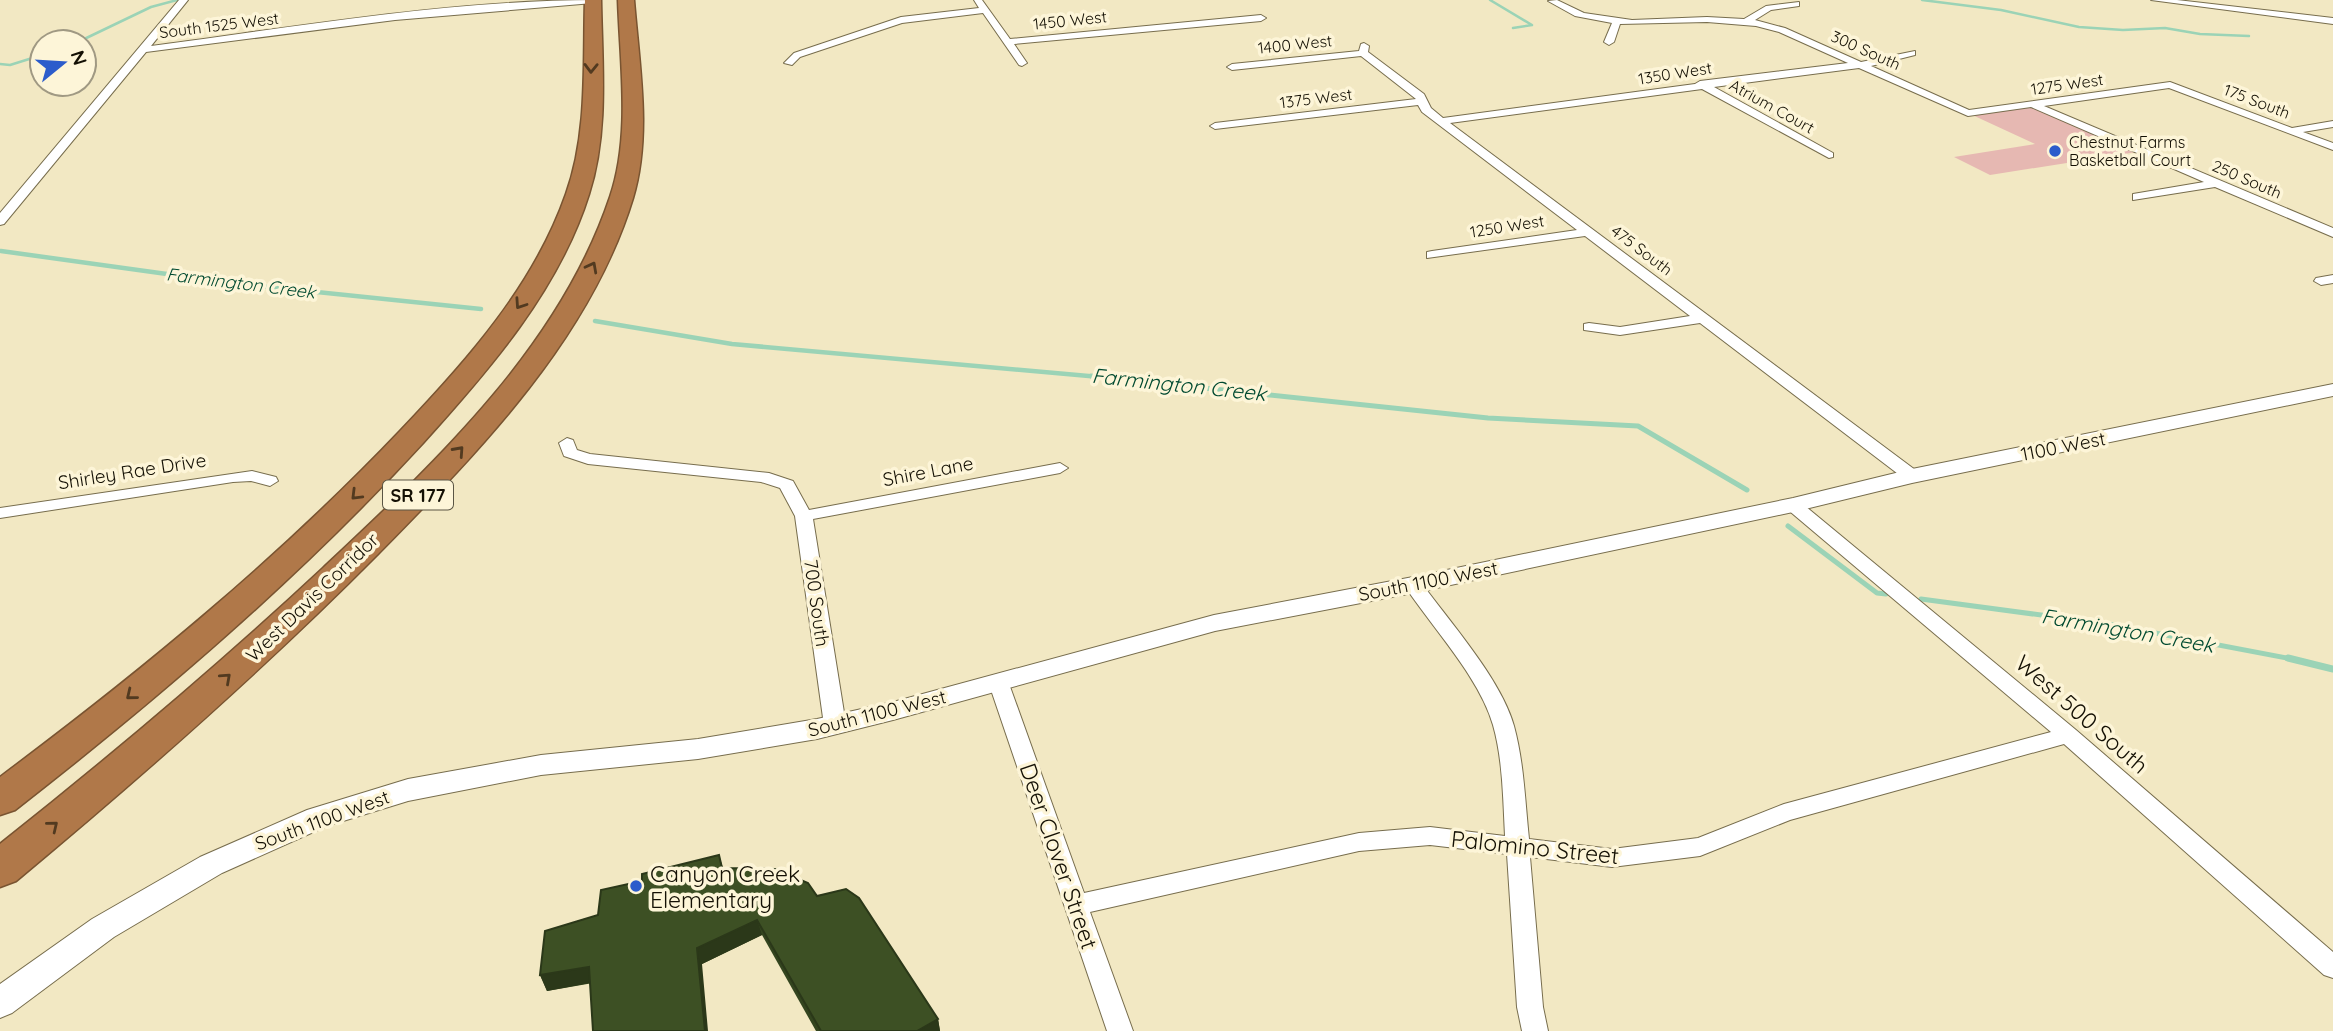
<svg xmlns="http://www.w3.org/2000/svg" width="2333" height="1031" font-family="Quicksand,sans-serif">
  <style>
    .green { fill: #e6b8b2 }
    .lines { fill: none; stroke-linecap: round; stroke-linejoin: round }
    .stream-far3 { stroke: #9bd3b6; stroke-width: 2.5 }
    .stream-far2 { stroke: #9bd3b6; stroke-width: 4.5 }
    .stream-far1 { stroke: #9bd3b6; stroke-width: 5 }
    .stream { stroke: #9bd3b6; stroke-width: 7 }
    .minor-casing { stroke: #776d4d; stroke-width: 2 }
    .tertiary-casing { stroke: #776d4d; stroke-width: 2 }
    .motorway-casing { stroke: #795431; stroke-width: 3 }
    .minor { fill: #fff; fill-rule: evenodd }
    .tertiary { fill: #fff; fill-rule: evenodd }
    .motorway { fill: #b07849; fill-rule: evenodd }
    .wall { fill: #34451f }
    .shaded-wall { fill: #2b3819 }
    .building { fill: #3d5024; stroke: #2b3819; stroke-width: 2 }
    .oneway { stroke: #523a20 }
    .poi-dot { fill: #2c5ccb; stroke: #fdf5d8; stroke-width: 2.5 }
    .labels { text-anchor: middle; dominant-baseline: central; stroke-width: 7; stroke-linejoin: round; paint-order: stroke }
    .far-street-label { font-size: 16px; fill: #141004; stroke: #fdf5d8 }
    .far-poi-label { font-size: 16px; fill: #141004; stroke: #fdf5d8; text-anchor: start }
    .far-water-label { font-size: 18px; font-style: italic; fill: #004a30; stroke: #fdf5d8 }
    .shield { fill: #fdf5d8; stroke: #5a5544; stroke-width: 2 }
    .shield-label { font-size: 18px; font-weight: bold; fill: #141004 }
    .street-label { font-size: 19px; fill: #141004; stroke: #fdf5d8 }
    .water-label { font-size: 21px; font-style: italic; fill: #004a30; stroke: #fdf5d8 }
    .near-street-label { font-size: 23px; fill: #141004; stroke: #fdf5d8 }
    .near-poi-label { font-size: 23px; fill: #141004; stroke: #fdf5d8; text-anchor: start }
  </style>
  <rect width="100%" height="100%" fill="#f2e8c3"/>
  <path class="green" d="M 2033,104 L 2143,151 L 1990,175 L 1954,157 L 2035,144 L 1968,113 Z"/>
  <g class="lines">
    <g class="stream-far3">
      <path d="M 1490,0 L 1532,25 L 1513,28"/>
      <path d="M 1922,0 L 2001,10 L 2079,27 L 2123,30 L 2165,28 L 2200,34 L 2249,36"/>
      <path d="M 78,42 L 151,7 L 177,0"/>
      <path d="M 0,64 L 10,65 L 42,55"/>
    </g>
    <g class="stream-far2">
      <path d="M 1,251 L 239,284 L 481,309"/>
      <path d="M 595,321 L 732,344 L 1111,378"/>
    </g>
    <g class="stream-far1">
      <path d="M 1091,376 L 1488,418 L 1638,426 L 1747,490"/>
      <path d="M 1788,526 L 1877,593 L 1886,594"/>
      <path d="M 1921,599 L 2108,624 L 2297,660"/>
    </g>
    <path class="stream" d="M 2288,658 L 2333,669"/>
    <defs>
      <g id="minor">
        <path d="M 179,0 L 188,0 L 151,46 C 296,27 451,0 597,0 L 593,3 L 395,20 L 146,52 L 4,224 L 0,225 L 0,213 Z"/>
        <path d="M 974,0 L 982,0 L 1010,39 L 1261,15 L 1266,18 L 1261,21 L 1014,44 L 1027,63 L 1022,66 L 1019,65 L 983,13 L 902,23 L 800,57 L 792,65 L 784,63 L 794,53 L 901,17 L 979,8 Z"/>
        <path d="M 1557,0 L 1584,13 L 1632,20 L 1707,17 L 1744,19 L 1766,6 L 1799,2 L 1799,6 L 1771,10 L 1755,20 L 1785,28 L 1861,62 L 1915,51 L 1915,55 L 1871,66 L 1969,110 L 2170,82 L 2292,128 L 2333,121 L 2333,127 L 2303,132 L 2333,143 L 2333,150 L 2169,88 L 2044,106 L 2333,228 L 2333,237 L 2215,187 L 2133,200 L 2133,194 L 2204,182 L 2031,107 L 1968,116 L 1859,68 L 1714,87 L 1833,153 L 1833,157 L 1829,158 L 1702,89 L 1450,123 L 1918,472 L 1920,476 L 1912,481 L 1906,480 L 1700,323 L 1620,335 L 1584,330 L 1584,324 L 1589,323 L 1620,327 L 1690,316 L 1585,236 L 1427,258 L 1427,252 L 1432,251 L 1577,230 L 1422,112 L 1418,105 L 1215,129 L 1210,126 L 1215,123 L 1416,99 L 1361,56 L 1232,70 L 1227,67 L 1232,64 L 1359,51 L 1361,44 L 1364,43 L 1369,46 L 1368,52 L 1424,94 L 1431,108 L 1443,118 L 1695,84 L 1700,81 L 1848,63 L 1779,32 L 1756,26 L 1707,22 L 1620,24 L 1614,42 L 1609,45 L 1604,42 L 1612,23 L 1575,16 L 1548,1 Z"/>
        <path d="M 2151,0 L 2177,0 L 2333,18 L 2333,24 Z"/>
        <path d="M 2333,275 L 2333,283 L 2321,285 L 2314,281 L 2316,278 Z"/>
        <path d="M 567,438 L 573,440 L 577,450 L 590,454 L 769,473 L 793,481 L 809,510 L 1060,463 L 1068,468 L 1060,473 L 813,519 L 846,725 L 842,730 L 835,732 L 828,730 L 824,725 L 795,516 L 780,488 L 761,482 L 588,464 L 564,456 L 559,443 Z"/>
        <path d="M 252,471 L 276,477 L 278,481 L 270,486 L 251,481 L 233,482 L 0,518 L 0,508 Z"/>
        <path d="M 1793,500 L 1799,501 L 2076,730 L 2333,952 L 2333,978 L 2324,975 L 2064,744 L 1790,820 L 1700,856 L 1612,867 L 1530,857 L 1543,1007 L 1548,1031 L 1522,1031 L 1517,1007 L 1507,854 L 1430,845 L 1359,851 L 1090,912 L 1133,1031 L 1107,1031 L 988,681 L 991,676 L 1005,676 L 1008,681 L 1084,893 L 1359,833 L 1430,827 L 1505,836 C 1503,799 1503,760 1493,725 C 1480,678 1431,626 1404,585 L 1413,579 L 1420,581 C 1449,621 1501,679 1514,726 C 1524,763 1525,801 1529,839 L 1612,849 L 1698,838 L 1784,804 L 2051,732 L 1787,509 L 1784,505 Z"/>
      </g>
      <path id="tertiary" d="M 2333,384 L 2333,396 L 1912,483 L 1793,512 L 1413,593 L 1215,631 L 893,720 L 817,739 L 698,759 L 541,775 L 408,801 L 327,826 L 222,873 L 114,937 L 12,1013 L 0,1018 L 0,984 L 92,919 L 200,857 L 307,810 L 408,779 L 541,755 L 698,739 L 817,719 L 893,702 L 1214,615 L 1413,577 L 1793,498 L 1912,469 Z"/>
      <g id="motorway">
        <path d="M 585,0 L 601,0 C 602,64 609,132 589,194 C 559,290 489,370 423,443 C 299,578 160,697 15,810 L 0,815 L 0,777 C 142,671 278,559 400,431 C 466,362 534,286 566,194 C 588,133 583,64 585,0 Z"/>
        <path d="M 618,0 L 634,0 C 639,64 652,135 633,198 C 590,339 479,451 378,554 C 263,670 141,777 16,881 L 0,887 L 0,844 C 111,756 219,665 323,568 C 435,463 560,347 610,197 C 631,135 620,64 618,0 Z"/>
      </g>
    </defs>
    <use href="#minor" class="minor-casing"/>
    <use href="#tertiary" class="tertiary-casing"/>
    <use href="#motorway" class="motorway-casing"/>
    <use href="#minor" class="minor"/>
    <use href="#tertiary" class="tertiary"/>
    <use href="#motorway" class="motorway"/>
  </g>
  <path class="wall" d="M 719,855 L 723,868 L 817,896 L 938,1019 L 940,1031 L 816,1031 L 762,935 L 702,964 L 547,991 L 540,975 L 598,915 L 642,881 Z"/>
  <g class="shaded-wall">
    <path d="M 757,920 L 762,935 L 702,964 L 708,1031 L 705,1031 L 697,948 Z"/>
    <path d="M 589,967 L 595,982 L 547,991 L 540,975 Z"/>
    <path d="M 938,1019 L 940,1031 L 917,1031 Z"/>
  </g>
  <path class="building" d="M 719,855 L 722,868 L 775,869 L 808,883 L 817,896 L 846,889 L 859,898 L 938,1019 L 917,1031 L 821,1031 L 757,920 L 697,948 L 705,1031 L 593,1031 L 589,967 L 540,975 L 545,931 L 598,915 L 601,890 L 642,881 L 642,874 Z"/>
  <defs><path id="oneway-chevron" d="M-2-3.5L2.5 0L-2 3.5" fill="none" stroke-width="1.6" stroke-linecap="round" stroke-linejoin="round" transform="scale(1.75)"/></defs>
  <g class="oneway">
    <use href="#oneway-chevron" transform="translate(591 68) rotate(91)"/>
    <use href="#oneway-chevron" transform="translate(592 267) rotate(-62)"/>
    <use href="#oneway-chevron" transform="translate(520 304) rotate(124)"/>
    <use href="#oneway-chevron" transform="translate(459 451) rotate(-48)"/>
    <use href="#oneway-chevron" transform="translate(356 495) rotate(135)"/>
    <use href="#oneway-chevron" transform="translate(226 678) rotate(-42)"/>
    <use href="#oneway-chevron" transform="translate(131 695) rotate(141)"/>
    <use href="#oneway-chevron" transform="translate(53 826) rotate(-39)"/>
  </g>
  <g class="poi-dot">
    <circle cx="2055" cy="151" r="7"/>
    <circle cx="636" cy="886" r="7"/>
  </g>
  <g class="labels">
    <g class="far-street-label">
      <text transform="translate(1070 20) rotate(-6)">1450 West</text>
      <text transform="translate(219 25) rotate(-7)">South 1525 West</text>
      <text transform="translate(1295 44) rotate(-6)">1400 West</text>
      <text transform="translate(1866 50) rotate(24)">300 South</text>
      <text transform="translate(1675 73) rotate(-9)">1350 West</text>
      <text transform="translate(2067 84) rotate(-8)">1275 West</text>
      <text transform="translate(1316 98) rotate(-7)">1375 West</text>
      <text transform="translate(2257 101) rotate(21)">175 South</text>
      <text transform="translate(1772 106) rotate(29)">Atrium Court</text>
      <text transform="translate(2247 179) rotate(23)">250 South</text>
      <text transform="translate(1507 226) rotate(-9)">1250 West</text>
      <text transform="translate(1642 250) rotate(37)">475 South</text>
    </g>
    <g class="far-poi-label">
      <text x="2069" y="142">Chestnut Farms<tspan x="2069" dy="18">Basketball Court</tspan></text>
    </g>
    <g class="far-water-label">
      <text transform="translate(241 283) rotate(7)">Farmington Creek</text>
    </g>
    <rect class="shield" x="383" y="480.5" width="70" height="29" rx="5"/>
    <g class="shield-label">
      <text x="418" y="495">SR 177</text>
    </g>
    <g class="street-label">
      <text transform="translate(2063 446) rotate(-11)">1100 West</text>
      <text transform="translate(132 471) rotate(-9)">Shirley Rae Drive</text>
      <text transform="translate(928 471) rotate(-11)">Shire Lane</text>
      <text transform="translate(1428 581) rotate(-11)">South 1100 West</text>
      <text transform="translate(312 597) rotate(-44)">West Davis Corridor</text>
      <text transform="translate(817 603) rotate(82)">700 South</text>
      <text transform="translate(877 713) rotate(-14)">South 1100 West</text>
      <text transform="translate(322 820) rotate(-20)">South 1100 West</text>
    </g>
    <g class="water-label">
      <text transform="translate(1179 384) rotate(6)">Farmington Creek</text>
      <text transform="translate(2128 630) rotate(10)">Farmington Creek</text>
    </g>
    <g class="near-street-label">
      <text transform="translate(2082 714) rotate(41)">West 500 South</text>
      <text transform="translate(1535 847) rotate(6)">Palomino Street</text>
      <text transform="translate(1059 856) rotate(71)">Deer Clover Street</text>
    </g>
    <g class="near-poi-label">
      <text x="650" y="873">Canyon Creek<tspan x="650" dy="26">Elementary</tspan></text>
    </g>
  </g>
  <g transform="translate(63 63) rotate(72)"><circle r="33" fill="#fdf5d8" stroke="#a09983" stroke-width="2"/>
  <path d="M0-5L12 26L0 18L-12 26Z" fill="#2c5ccb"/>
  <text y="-10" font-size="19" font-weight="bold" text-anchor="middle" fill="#141004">N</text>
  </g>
</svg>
